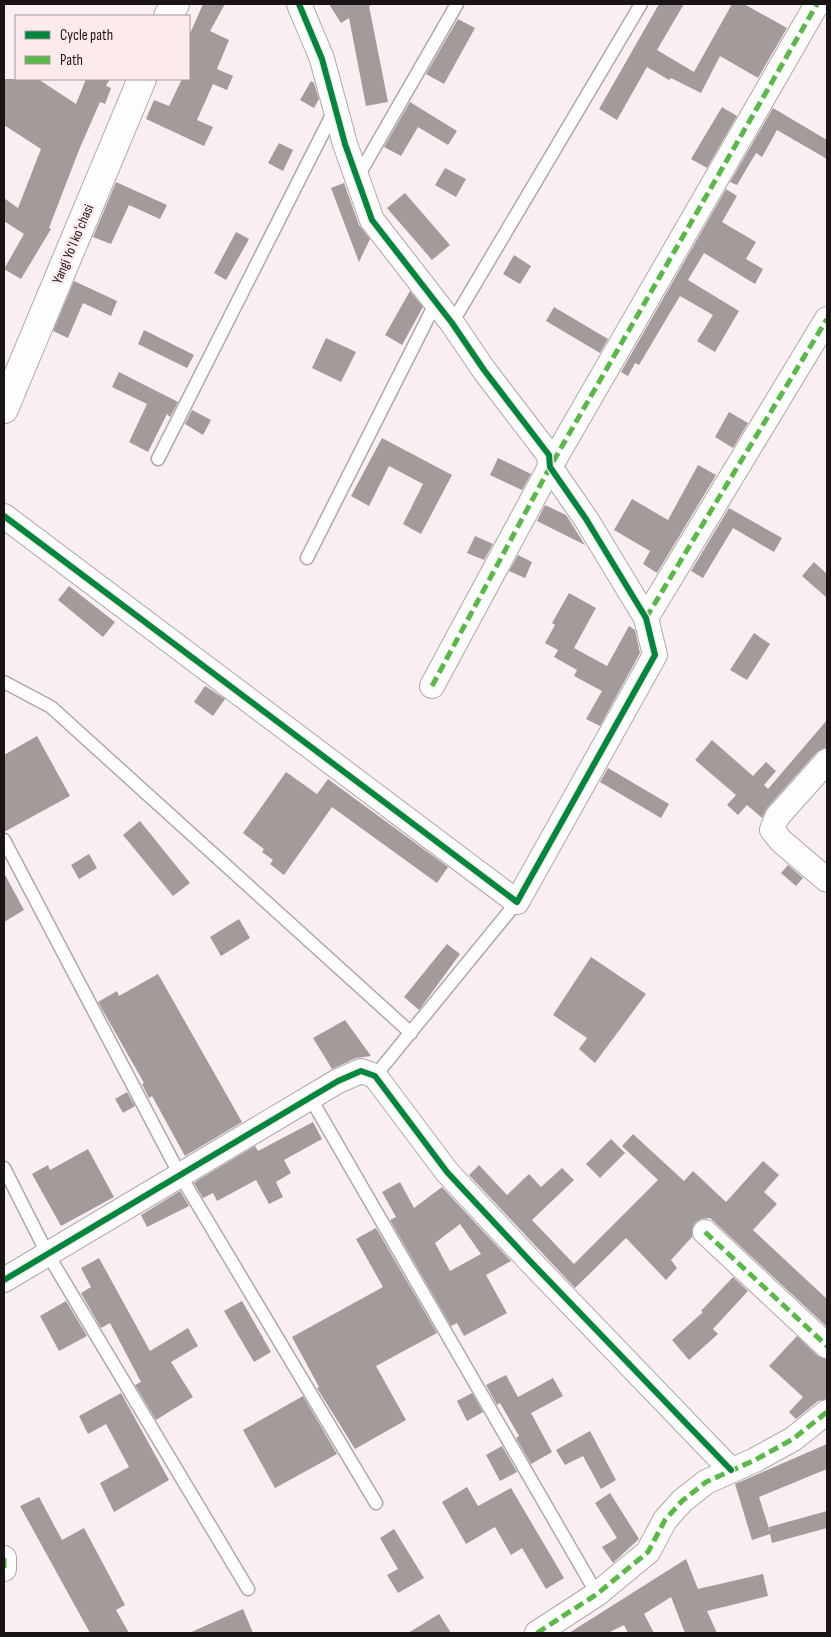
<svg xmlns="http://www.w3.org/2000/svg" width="831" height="1637" font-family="'Sofia Sans Condensed',sans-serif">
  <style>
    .building { fill: #a39b9a; fill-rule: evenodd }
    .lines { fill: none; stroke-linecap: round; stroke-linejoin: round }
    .lane-casing { stroke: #afa8a8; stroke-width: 15 }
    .street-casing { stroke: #afa8a8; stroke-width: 26 }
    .secondary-casing { stroke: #afa8a8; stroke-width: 30 }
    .lane { stroke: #fefdfd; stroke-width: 12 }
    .street { stroke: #fefdfd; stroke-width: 24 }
    .secondary { stroke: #fefdfd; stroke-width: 28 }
    .quiet { stroke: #58b947; stroke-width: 5; stroke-dasharray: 10 5; stroke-linecap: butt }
    .cycleway-casing { stroke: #fdebec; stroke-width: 9 }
    .cycleway { stroke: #00873e; stroke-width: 6 }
    .labels { text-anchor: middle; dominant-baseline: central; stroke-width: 5; stroke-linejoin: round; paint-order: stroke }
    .street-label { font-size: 14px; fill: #1b1415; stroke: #fdebec }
  </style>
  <rect width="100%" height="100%" fill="#f9eff0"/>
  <g class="building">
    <path d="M 203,4 L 225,4 L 210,31 L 229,40 L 217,69 L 233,76 L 227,90 L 213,84 L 197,120 L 213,127 L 204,146 L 146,119 L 154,100 L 169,106 L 182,79 L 189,79 L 189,36 Z"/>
    <path d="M 329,4 L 374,4 L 369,6 L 388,102 L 366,106 L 349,18 L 341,23 Z"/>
    <path d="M 659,4 L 684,4 L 657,50 L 694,72 L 732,4 L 744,4 L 787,28 L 758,78 L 720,56 L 701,93 L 671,78 L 669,80 L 647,67 L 617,120 L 599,109 Z"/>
    <path d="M 458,19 L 475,28 L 444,84 L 426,74 Z"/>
    <path d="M 4,79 L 38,79 L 76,104 L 86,79 L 110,79 L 106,86 L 111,88 L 105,104 L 100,102 L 79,150 L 49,228 L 51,229 L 21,279 L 4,269 L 24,234 L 4,221 L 4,198 L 18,208 L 41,149 L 4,125 Z"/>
    <path d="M 311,81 L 314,83 L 319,99 L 314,108 L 300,100 Z"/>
    <path d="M 410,102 L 457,131 L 448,145 L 418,127 L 401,156 L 384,147 Z"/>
    <path d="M 722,107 L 737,116 L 707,168 L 691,159 Z"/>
    <path d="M 773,108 L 827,140 L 827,159 L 777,130 L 762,157 L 756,153 L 737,185 L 730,182 Z"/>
    <path d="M 279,143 L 293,150 L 283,171 L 268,163 Z"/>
    <path d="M 445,168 L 466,179 L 456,197 L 435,185 Z"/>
    <path d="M 116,182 L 167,205 L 160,219 L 129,205 L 111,244 L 93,237 Z"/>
    <path d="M 344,183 L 359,225 L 370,239 L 359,262 L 331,188 Z"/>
    <path d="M 726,189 L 737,196 L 722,222 L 756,242 L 746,259 L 763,269 L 755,284 L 704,253 L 688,280 L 739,311 L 715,352 L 697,341 L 713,315 L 680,296 L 639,365 L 635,363 L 628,376 L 621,372 Z"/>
    <path d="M 405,193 L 450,245 L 432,260 L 387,208 Z"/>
    <path d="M 236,232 L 249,239 L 226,280 L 214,273 Z"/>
    <path d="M 514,255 L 531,266 L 520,284 L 503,274 Z"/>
    <path d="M 74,281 L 117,301 L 111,316 L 83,303 L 68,338 L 53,331 Z"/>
    <path d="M 410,291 L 423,307 L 402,345 L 385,335 Z"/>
    <path d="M 554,307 L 608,339 L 600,353 L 546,321 Z"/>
    <path d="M 144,330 L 194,355 L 187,368 L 138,344 Z"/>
    <path d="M 326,338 L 356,352 L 341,382 L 312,368 Z"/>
    <path d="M 119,372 L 178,402 L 170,417 L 167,414 L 148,452 L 129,442 L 147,404 L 112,387 Z"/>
    <path d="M 192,410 L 211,420 L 203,435 L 185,424 Z"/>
    <path d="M 729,412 L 748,423 L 733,448 L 715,437 Z"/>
    <path d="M 382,438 L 452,475 L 421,534 L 403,524 L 423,484 L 389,466 L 369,506 L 351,496 Z"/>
    <path d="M 498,458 L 531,474 L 522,490 L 490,475 Z"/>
    <path d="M 698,465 L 716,475 L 657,573 L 643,564 L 650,551 L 614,530 L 632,499 L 668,520 Z"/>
    <path d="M 545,505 L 566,515 L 585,545 L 537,521 Z"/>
    <path d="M 729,508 L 782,538 L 774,552 L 733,528 L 703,578 L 691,571 Z"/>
    <path d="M 475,536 L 493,544 L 484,560 L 467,553 Z"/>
    <path d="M 518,555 L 532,562 L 525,578 L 509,571 Z"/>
    <path d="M 814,562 L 827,574 L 827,598 L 802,576 Z"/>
    <path d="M 69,586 L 115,622 L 103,637 L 58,600 Z"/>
    <path d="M 569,593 L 596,608 L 574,648 L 607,666 L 629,626 L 635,630 L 640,653 L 600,726 L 586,719 L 602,691 L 574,676 L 577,670 L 554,657 L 558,650 L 545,643 L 555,625 L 552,623 Z"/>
    <path d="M 754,633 L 770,644 L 747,680 L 730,670 Z"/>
    <path d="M 205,686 L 225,699 L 213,716 L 194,702 Z"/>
    <path d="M 827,720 L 827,747 L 817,752 L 767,808 L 762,818 L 747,805 L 738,815 L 727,805 L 736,795 L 695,760 L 712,740 L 753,776 L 766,762 L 776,771 L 764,785 L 768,789 Z"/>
    <path d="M 37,736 L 70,796 L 4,832 L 4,755 Z"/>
    <path d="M 608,768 L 669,804 L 661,818 L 600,782 Z"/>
    <path d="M 286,772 L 317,794 L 328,779 L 448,867 L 437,883 L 332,807 L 284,875 L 270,864 L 273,860 L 262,852 L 264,849 L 243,833 Z"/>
    <path d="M 140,821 L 190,883 L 173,896 L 123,835 Z"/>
    <path d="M 89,854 L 97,868 L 79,879 L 71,865 Z"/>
    <path d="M 788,865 L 803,878 L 796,886 L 781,873 Z"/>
    <path d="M 4,873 L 24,910 L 4,922 Z"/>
    <path d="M 239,919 L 250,938 L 221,956 L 210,937 Z"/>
    <path d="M 447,944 L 460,954 L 419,1010 L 404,997 Z"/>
    <path d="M 591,957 L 646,994 L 595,1063 L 579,1049 L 587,1038 L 553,1015 Z"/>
    <path d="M 158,974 L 242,1122 L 185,1156 L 152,1096 L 149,1098 L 142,1084 L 144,1083 L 98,1002 L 117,991 L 119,996 Z"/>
    <path d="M 345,1020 L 371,1056 L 356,1058 L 332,1069 L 313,1038 Z"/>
    <path d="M 127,1092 L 135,1106 L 123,1113 L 115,1099 Z"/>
    <path d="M 313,1122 L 322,1139 L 284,1160 L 291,1173 L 276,1182 L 283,1197 L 269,1204 L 256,1180 L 217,1201 L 213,1193 L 203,1198 L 194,1183 L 198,1180 L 255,1146 L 258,1151 Z"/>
    <path d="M 633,1134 L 684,1181 L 693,1171 L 726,1202 L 763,1161 L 779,1175 L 764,1192 L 777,1204 L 753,1230 L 827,1299 L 827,1327 L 710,1218 L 701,1219 L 695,1223 L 692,1229 L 692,1237 L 671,1260 L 677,1268 L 666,1280 L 626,1238 L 575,1288 L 469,1175 L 479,1165 L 507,1195 L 529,1174 L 541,1187 L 562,1168 L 574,1180 L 532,1220 L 574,1264 L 658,1180 L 622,1146 Z"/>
    <path d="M 611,1139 L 625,1153 L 600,1178 L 586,1164 Z"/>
    <path d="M 88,1149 L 114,1197 L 61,1226 L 32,1174 L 48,1165 L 50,1170 Z"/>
    <path d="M 400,1182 L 414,1208 L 442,1187 L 511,1261 L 486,1275 L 507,1313 L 464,1336 L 457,1323 L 451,1326 L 390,1220 L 396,1217 L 382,1192 ZM 460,1224 L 481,1254 L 450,1271 L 435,1243 Z"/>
    <path d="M 180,1191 L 189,1206 L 147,1227 L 141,1215 Z"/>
    <path d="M 376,1228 L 437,1333 L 376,1366 L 406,1420 L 355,1449 L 317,1388 L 319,1387 L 292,1337 L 383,1287 L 356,1239 Z"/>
    <path d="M 99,1258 L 150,1351 L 188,1328 L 198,1346 L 171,1362 L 193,1397 L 156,1420 L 135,1385 L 141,1382 L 110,1323 L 101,1328 L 81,1293 L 91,1287 L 81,1268 Z"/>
    <path d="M 733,1277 L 748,1291 L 713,1329 L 718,1334 L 689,1360 L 672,1340 L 703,1312 L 701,1311 Z"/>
    <path d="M 66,1301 L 87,1336 L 59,1351 L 40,1316 Z"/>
    <path d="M 242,1301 L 271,1352 L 254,1362 L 224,1311 Z"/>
    <path d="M 797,1336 L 818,1356 L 827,1359 L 827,1399 L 818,1401 L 796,1419 L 789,1412 L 803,1397 L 769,1366 Z"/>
    <path d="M 506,1375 L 518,1397 L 553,1378 L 563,1396 L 531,1413 L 552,1452 L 531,1464 L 516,1438 L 519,1436 L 500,1403 L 497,1405 L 486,1385 Z"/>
    <path d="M 121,1393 L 169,1480 L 114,1512 L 100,1483 L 129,1467 L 106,1424 L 88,1434 L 79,1416 Z"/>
    <path d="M 472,1393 L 483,1412 L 467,1421 L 457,1401 Z"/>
    <path d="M 303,1396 L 337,1454 L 275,1488 L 243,1430 Z"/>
    <path d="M 590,1431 L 616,1480 L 601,1489 L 583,1456 L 565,1465 L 556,1450 Z"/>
    <path d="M 827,1444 L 827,1469 L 759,1497 L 770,1532 L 769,1527 L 827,1511 L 827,1528 L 772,1543 L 770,1534 L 752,1540 L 735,1484 Z"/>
    <path d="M 502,1446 L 517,1472 L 500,1481 L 486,1455 Z"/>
    <path d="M 467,1487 L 478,1506 L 511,1488 L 564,1578 L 546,1589 L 522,1548 L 511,1555 L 495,1527 L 466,1544 L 442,1502 Z"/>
    <path d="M 610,1493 L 639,1539 L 613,1563 L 602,1547 L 617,1538 L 595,1503 Z"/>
    <path d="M 39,1497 L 62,1540 L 84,1528 L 125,1605 L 116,1610 L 129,1633 L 90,1633 L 20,1506 Z"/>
    <path d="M 394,1529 L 424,1578 L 398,1593 L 387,1575 L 398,1569 L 380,1538 Z"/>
    <path d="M 686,1559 L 698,1589 L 763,1574 L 768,1596 L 707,1611 L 717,1633 L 685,1633 L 671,1597 L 644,1614 L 654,1633 L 628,1633 L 624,1625 L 608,1633 L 569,1633 Z"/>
    <path d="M 243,1609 L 253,1633 L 189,1633 Z"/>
    <path d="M 439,1614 L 451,1633 L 408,1633 Z"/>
  </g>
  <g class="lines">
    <defs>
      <g id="lane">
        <path d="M 357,178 L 457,4"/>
        <path d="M 452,323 L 641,4"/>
        <path d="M 158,459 L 334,111"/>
        <path d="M 307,558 L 436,302"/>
        <path d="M 4,682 L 51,707 L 411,1033"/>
        <path d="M 4,840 L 180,1175 L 376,1503"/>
        <path d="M 375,1076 L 517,902"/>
        <path d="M 311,1099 L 597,1594"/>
        <path d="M 4,1168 L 47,1253 L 248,1589"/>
      </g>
      <g id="street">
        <path d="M 4,516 L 517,902 L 655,655 L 646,618 L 586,519 L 550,467 L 549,455 L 484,370 L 452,323 L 372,220 L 345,144 L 322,59 L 299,4"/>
        <path d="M 646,618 L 827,319"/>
        <path d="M 432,686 L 550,467 L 817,4"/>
        <path d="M 827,761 L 777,817 L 772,830 L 781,841 L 827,880"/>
        <path d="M 705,1232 L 827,1346"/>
        <path d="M 4,1280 L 338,1081 L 361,1071 L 375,1076 L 447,1172 L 529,1260 L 731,1470"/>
        <path d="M 4,1558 L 4,1569"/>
        <path d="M 537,1633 L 597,1594 L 648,1552 L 665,1520 L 682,1501 L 706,1482 L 755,1460 L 793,1439 L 827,1412"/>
      </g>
      <g id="secondary">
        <path d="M 168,16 L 175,4"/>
        <path d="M 4,409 L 142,79"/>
      </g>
    </defs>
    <use href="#lane" class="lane-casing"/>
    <use href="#street" class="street-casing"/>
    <use href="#secondary" class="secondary-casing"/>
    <use href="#lane" class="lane"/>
    <use href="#street" class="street"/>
    <use href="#secondary" class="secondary"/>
    <g class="quiet">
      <path d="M 646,618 L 827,319"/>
      <path d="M 432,686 L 550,467 L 817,4"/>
      <path d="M 705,1232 L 827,1346"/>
      <path d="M 4,1558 L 4,1569"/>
      <path d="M 537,1633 L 597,1594 L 648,1552 L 665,1520 L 682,1501 L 706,1482 L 755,1460 L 793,1439 L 827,1412"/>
    </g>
    <defs>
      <g id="cycleway">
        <path d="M 4,516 L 517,902 L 655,655 L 646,618 L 586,519 L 550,467 L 549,455 L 484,370 L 452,323 L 372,220 L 345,144 L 322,59 L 299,4"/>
        <path d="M 4,1280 L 338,1081 L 361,1071 L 375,1076 L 447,1172 L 529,1260 L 731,1470"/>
      </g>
    </defs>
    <use href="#cycleway" class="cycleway-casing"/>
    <use href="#cycleway" class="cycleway"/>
  </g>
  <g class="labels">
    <g class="street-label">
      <text transform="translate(73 244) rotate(-67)">Yangi Yoʻl koʻchasi</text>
    </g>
  </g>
  <rect width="831" height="1637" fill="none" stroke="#1b1415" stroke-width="10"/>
  <rect x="15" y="15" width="175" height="65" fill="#fdebec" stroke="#a39596"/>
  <rect x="25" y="31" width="25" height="8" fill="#00873e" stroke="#a39596"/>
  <text x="60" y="40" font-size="15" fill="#1b1415">Cycle path</text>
  <rect x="25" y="56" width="25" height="8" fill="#58b947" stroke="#a39596"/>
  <text x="60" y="65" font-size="15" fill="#1b1415">Path</text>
</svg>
